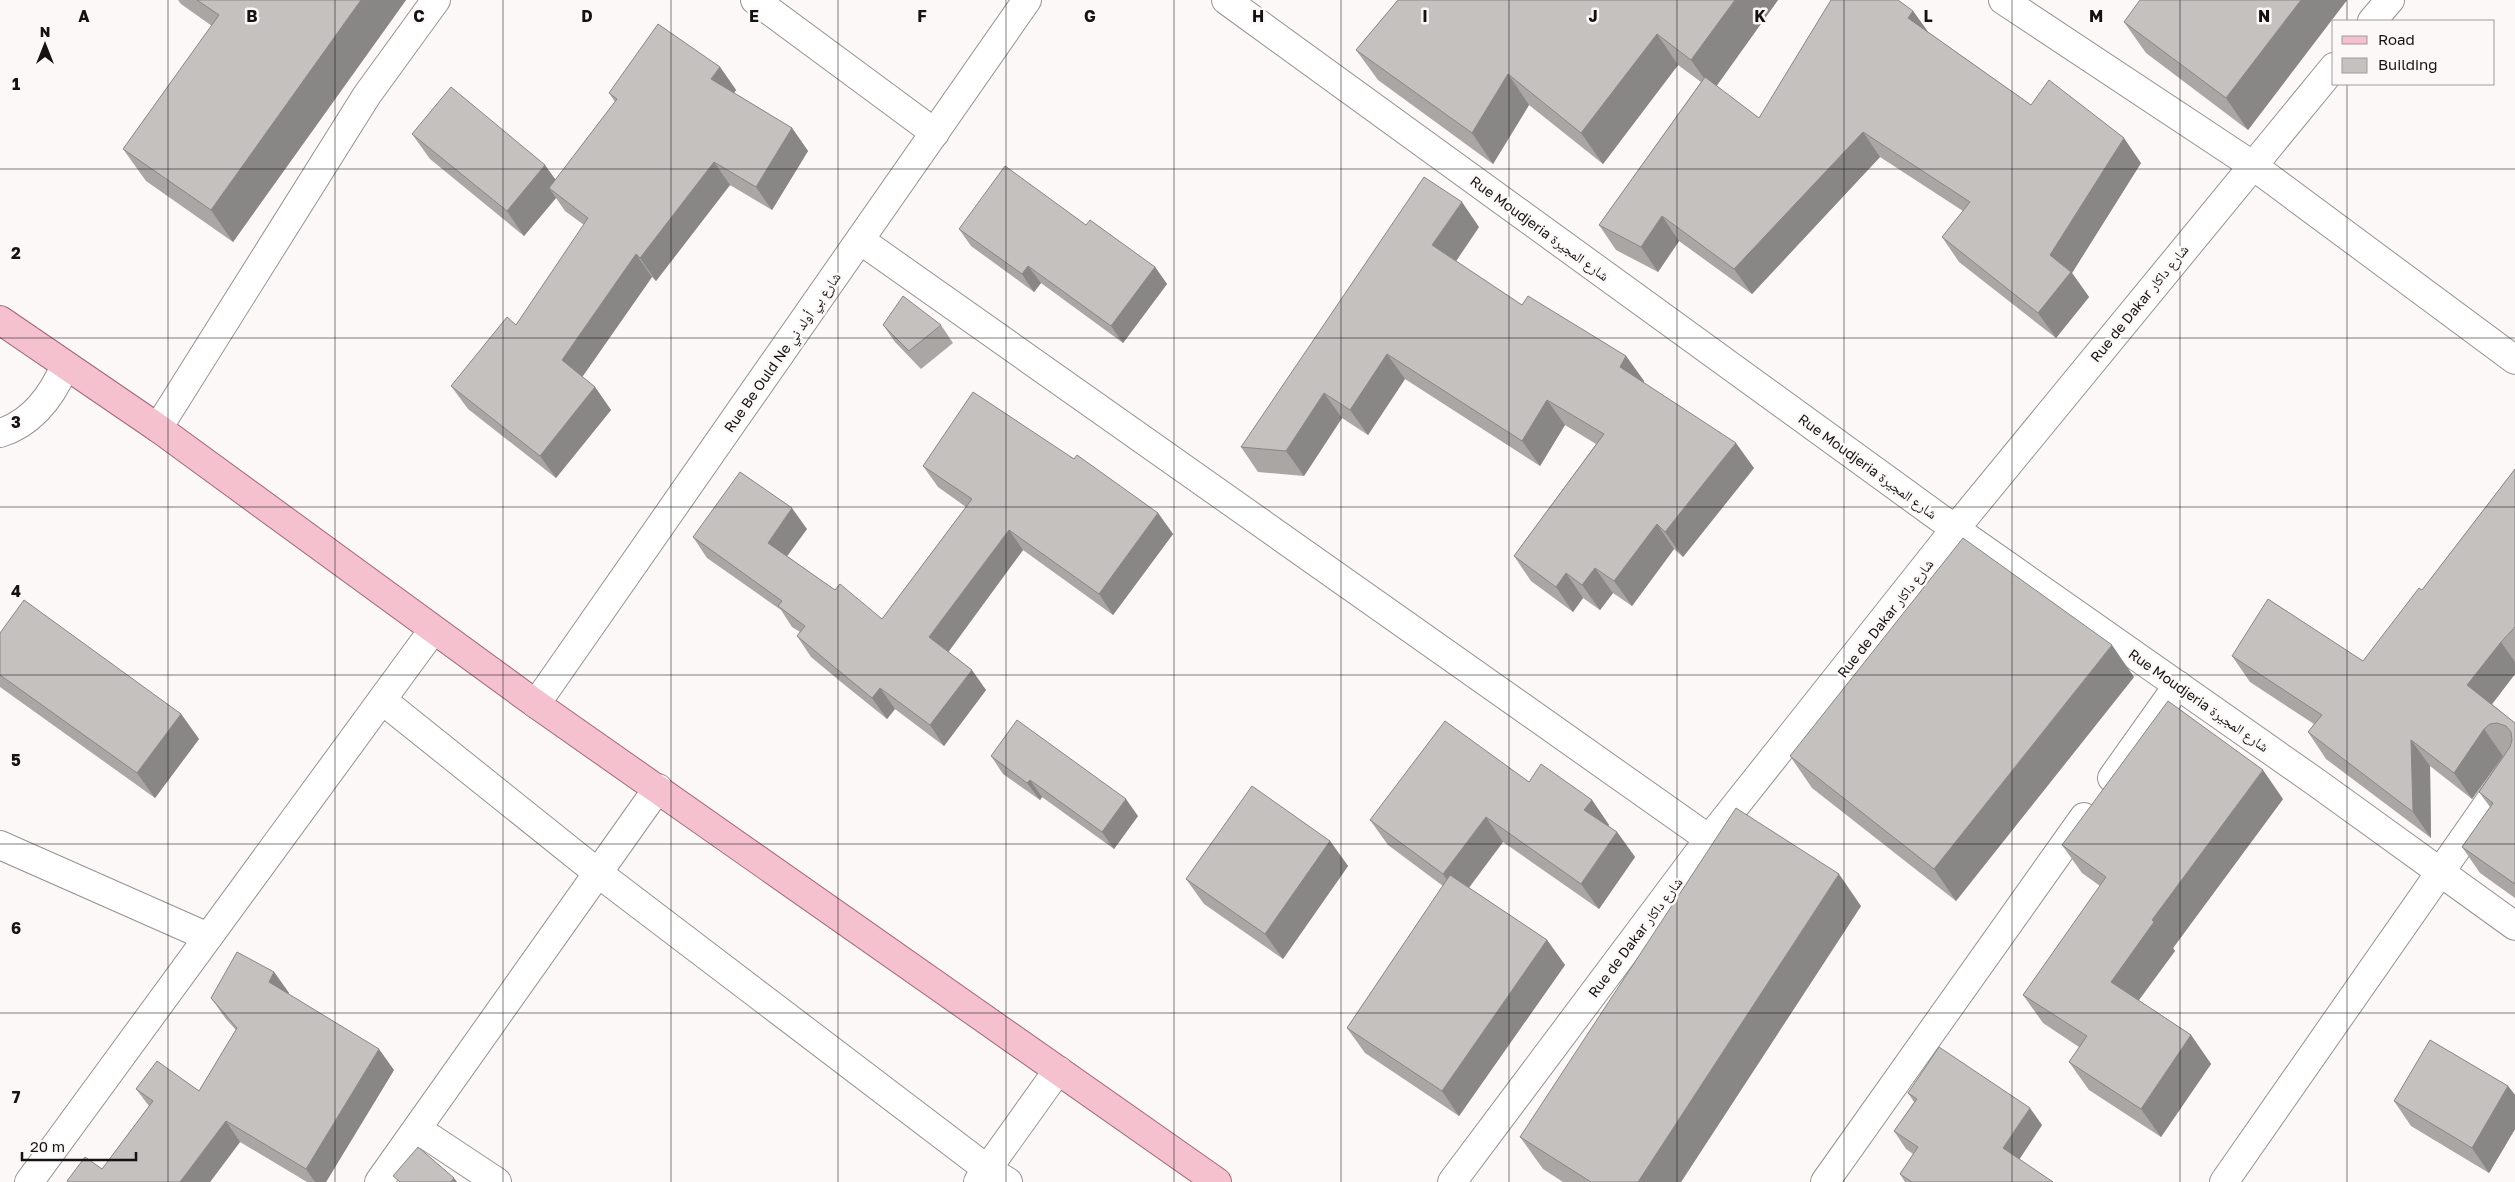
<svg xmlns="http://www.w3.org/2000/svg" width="2515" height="1182" font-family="'Golos Text','Noto Naskh Arabic',sans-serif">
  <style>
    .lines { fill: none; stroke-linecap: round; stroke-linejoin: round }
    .minor-casing { stroke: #979392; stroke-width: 30 }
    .major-casing { stroke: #a26878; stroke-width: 30 }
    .minor { stroke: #fff; stroke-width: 28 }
    .major { stroke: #f5c1cf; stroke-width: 28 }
    .wall { fill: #a9a6a4 }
    .shaded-wall { fill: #898786 }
    .building { fill: #c4c1bf; stroke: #898786 }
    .grid { fill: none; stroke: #141212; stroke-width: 1; stroke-opacity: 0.55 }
    .labels { text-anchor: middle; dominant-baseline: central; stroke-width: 5; stroke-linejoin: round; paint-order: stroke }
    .street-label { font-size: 14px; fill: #141212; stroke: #fcf8f7 }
    .grid-label { font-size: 16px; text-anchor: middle; font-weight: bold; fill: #141212; stroke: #fcf8f7; stroke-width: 5; stroke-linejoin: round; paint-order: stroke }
  </style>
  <rect width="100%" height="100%" fill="#fcf8f7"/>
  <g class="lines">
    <defs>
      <g id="minor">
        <path d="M 755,0 L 935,133"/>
        <path d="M 1226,0 L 1955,529 L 2317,783 L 2515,926"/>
        <path d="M 2003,0 L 2252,165 L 2515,360"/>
        <path d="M 2372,21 L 2390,0"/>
        <path d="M 860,240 L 1709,839"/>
        <path d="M 158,428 L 367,95 L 436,0"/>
        <path d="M 0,433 C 33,423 52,396 65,366"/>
        <path d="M 382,700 L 598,873 L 987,1169 L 1008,1182"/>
        <path d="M 536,704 L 1027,0"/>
        <path d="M 2112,778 L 2178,685"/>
        <path d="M 0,845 L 208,937"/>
        <path d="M 417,1129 L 497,1182"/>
        <path d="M 29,1182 L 433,630"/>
        <path d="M 379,1182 L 658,788"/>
        <path d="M 978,1182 L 1058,1070"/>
        <path d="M 1452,1182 L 1709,839 L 1955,529 L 2334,67"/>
        <path d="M 1825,1182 L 2084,817"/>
        <path d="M 2224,1182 L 2515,765"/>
      </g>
      <path id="major" d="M 0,320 L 158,428 L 536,704 L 1217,1182"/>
    </defs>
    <use href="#minor" class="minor-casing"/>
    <use href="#major" class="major-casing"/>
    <use href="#minor" class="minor"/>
    <use href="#major" class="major"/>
  </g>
  <g class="wall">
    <path d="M 178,0 L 406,0 L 233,242 L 146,181 L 123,149 L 212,26 L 181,4 Z"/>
    <path d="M 1398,0 L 1778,0 L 1716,86 L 1759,118 L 1913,11 L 1928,32 L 2031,105 L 2141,163 L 2072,273 L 2089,297 L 2056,338 L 1959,262 L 1942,237 L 1963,211 L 1880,157 L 1752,294 L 1679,241 L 1658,272 L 1616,250 L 1599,225 L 1701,82 L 1678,65 L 1603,164 L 1529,105 L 1493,164 L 1378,80 L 1356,50 Z"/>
    <path d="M 2347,0 L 2248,130 L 2146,53 L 2124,22 Z"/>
    <path d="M 720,67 L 736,90 L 734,93 L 792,128 L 808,151 L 772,210 L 730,185 L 656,281 L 652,277 L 582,377 L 595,387 L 611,410 L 556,478 L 468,409 L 451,386 L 516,325 L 584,225 L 565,211 L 556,198 L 524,236 L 430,159 L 412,134 L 556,180 L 615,102 L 609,93 Z"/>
    <path d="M 1086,225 L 1155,267 L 1167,284 L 1123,343 L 1041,283 L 1034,292 L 971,246 L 959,229 Z"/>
    <path d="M 1479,227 L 1456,261 L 1522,305 L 1626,356 L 1644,381 L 1643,382 L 1754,468 L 1683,557 L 1674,549 L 1632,606 L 1613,593 L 1600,610 L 1583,598 L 1573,612 L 1531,581 L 1514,556 L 1596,444 L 1565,425 L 1540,466 L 1405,379 L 1368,435 L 1342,418 L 1304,476 L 1258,472 L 1241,447 Z"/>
    <path d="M 883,325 L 941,325 L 953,343 L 921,369 L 895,342 Z"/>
    <path d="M 1074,459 L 1158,513 L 1173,534 L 1113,615 L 1023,550 L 948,652 L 986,690 L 944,746 L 895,709 L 887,719 L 841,682 L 811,657 L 797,636 L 800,632 L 792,627 L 781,610 L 707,558 L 693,537 L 807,529 L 787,556 L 835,590 L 882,619 L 966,507 L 938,487 L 923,466 Z"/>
    <path d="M 2515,469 L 2515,674 L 2492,704 L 2515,723 L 2515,898 L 2480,873 L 2462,847 L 2490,807 L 2479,792 L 2505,754 L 2503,756 L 2472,799 L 2430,766 L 2431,838 L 2326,759 L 2308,732 L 2314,724 L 2250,682 L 2232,656 L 2363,661 L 2422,590 Z"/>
    <path d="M 0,633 L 181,714 L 199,739 L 155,798 L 0,687 Z"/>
    <path d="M 2134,677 L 1956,901 L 1812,788 L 1790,756 Z"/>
    <path d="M 991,756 L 1138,816 L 1114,849 L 1042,797 L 1040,800 L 1003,774 Z"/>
    <path d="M 1529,782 L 1592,800 L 1609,825 L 1608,826 L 1617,832 L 1635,857 L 1599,909 L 1503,842 L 1469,888 L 1547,940 L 1565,965 L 1459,1116 L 1365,1053 L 1347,1028 L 1443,886 L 1388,845 L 1370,820 Z"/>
    <path d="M 2283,799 L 2173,948 L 2175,951 L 2138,1000 L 2191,1035 L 2211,1064 L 2161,1137 L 2089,1090 L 2069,1062 L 2079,1047 L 2043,1023 L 2023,995 L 2100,886 L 2082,873 L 2062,845 Z"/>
    <path d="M 1330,841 L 1348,866 L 1283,959 L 1204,904 L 1186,879 Z"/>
    <path d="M 1861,906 L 1681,1182 L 1563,1182 L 1543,1169 L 1520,1137 Z"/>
    <path d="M 274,972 L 289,993 L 288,994 L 394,1070 L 326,1182 L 307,1182 L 240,1142 L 210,1182 L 68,1182 L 67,1181 L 102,1169 L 149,1106 L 136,1089 L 199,1091 L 236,1030 L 226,1019 L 211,998 Z"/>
    <path d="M 2508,1086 L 2515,1095 L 2515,1129 L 2489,1173 L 2411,1126 L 2394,1101 Z"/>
    <path d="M 1908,1093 L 2042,1125 L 2019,1159 L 2053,1182 L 1905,1182 L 1900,1174 L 1913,1154 L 1906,1149 L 1894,1131 L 1914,1102 Z"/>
  </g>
  <g class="shaded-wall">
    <path d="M 361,0 L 406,0 L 233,242 L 211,210 Z"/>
    <path d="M 1735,0 L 1778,0 L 1713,91 L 1691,60 Z"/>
    <path d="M 2301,0 L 2347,0 L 2248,130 L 2226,98 Z"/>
    <path d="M 1913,11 L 1931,36 L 1908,18 Z"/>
    <path d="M 1657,34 L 1678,65 L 1603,164 L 1581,133 Z"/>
    <path d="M 720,67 L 736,90 L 728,102 L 711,79 Z"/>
    <path d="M 1508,74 L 1529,105 L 1493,164 L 1472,133 Z"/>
    <path d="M 792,128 L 808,151 L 772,210 L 756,187 Z"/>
    <path d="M 1863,132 L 1880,157 L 1752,294 L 1734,269 Z"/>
    <path d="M 2124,138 L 2141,163 L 2072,273 L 2089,297 L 2056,338 L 2038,313 L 2050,255 Z"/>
    <path d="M 714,162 L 730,185 L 656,281 L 640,258 Z"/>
    <path d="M 545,165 L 563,190 L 549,188 L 556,198 L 524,236 L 507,211 Z"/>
    <path d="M 1462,202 L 1479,227 L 1450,270 L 1432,245 Z"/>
    <path d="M 1662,216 L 1679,241 L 1658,272 L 1641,247 Z"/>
    <path d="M 636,254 L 652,277 L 578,383 L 562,360 Z"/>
    <path d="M 1028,266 L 1041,283 L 1034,292 L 1022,274 Z"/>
    <path d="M 1155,267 L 1167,284 L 1123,343 L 1111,326 Z"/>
    <path d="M 1387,354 L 1405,379 L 1368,435 L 1350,410 Z"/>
    <path d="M 1626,356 L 1644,381 L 1637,392 L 1620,367 Z"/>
    <path d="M 595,387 L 611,410 L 556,478 L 540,456 Z"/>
    <path d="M 1324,393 L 1342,418 L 1304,476 L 1286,451 Z"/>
    <path d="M 1547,400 L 1565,425 L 1540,466 L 1522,441 Z"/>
    <path d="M 1736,443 L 1754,468 L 1683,557 L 1665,532 Z"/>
    <path d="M 792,508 L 807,529 L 782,563 L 768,543 Z"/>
    <path d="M 1158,513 L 1173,534 L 1113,615 L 1099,594 Z"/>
    <path d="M 1657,524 L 1674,549 L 1632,606 L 1614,581 Z"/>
    <path d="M 1009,530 L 1023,550 L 944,658 L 929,637 Z"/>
    <path d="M 1595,568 L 1613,593 L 1600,610 L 1582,585 Z"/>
    <path d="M 1566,573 L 1583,598 L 1573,612 L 1556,587 Z"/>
    <path d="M 2501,642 L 2515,662 L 2515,674 L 2486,712 L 2467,685 Z"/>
    <path d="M 2112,645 L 2134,677 L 1956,901 L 1934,869 Z"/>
    <path d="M 972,670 L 986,690 L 944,746 L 930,725 Z"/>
    <path d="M 880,688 L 895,709 L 887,719 L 872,698 Z"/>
    <path d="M 181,714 L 199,739 L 155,798 L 137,773 Z"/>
    <path d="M 2484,729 L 2503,756 L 2472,799 L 2454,773 Z"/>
    <path d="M 2411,740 L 2430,766 L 2431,838 L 2413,812 Z"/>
    <path d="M 2263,770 L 2283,799 L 2173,948 L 2175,951 L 2131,1011 L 2111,982 L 2152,920 Z"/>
    <path d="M 1030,780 L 1042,797 L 1040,800 L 1027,783 Z"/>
    <path d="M 1126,799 L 1138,816 L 1114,849 L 1102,832 Z"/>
    <path d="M 1592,800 L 1609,825 L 1602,835 L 1584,810 Z"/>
    <path d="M 1486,817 L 1503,842 L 1460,899 L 1443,874 Z"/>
    <path d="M 1617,832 L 1635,857 L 1599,909 L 1581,884 Z"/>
    <path d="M 1330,841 L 1348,866 L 1283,959 L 1265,934 Z"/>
    <path d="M 1839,874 L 1861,906 L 1681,1182 L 1638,1182 Z"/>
    <path d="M 1547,940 L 1565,965 L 1459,1116 L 1442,1091 Z"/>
    <path d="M 274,972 L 289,993 L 283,1003 L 269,982 Z"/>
    <path d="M 2191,1035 L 2211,1064 L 2161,1137 L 2141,1109 Z"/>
    <path d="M 379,1049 L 394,1070 L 326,1182 L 315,1182 L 306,1169 Z"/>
    <path d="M 2508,1086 L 2515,1095 L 2515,1129 L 2489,1173 L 2472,1148 Z"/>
    <path d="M 2030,1108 L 2042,1125 L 2015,1166 L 2003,1148 Z"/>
    <path d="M 226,1121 L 240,1142 L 210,1182 L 180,1182 Z"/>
    <path d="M 454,1178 L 457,1182 L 451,1182 Z"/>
  </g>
  <g class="building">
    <path d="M 197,0 L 361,0 L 211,210 L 123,149 L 219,15 Z"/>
    <path d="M 1398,0 L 1735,0 L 1691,60 L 1657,34 L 1581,133 L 1508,74 L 1472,133 L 1356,50 Z"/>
    <path d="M 1831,0 L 1898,0 L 1913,11 L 1908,18 L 2031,105 L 2049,80 L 2124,138 L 2050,255 L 2071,272 L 2038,313 L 1942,237 L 1970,202 L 1863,132 L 1734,269 L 1662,216 L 1641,247 L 1599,225 L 1705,77 L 1759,118 Z"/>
    <path d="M 2140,0 L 2301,0 L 2226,98 L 2124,22 Z"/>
    <path d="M 658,24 L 720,67 L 711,79 L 792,128 L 756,187 L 714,162 L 640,258 L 636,254 L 562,360 L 595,387 L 540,456 L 451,386 L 507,317 L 516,325 L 588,218 L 549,188 L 617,99 L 609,93 Z"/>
    <path d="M 451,87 L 545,165 L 507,211 L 412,134 Z"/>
    <path d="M 1005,166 L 1086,225 L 1090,220 L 1155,267 L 1111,326 L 1028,266 L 1022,274 L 959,229 Z"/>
    <path d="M 1424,177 L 1462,202 L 1432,245 L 1522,305 L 1528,296 L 1626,356 L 1620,367 L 1736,443 L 1665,532 L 1657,524 L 1614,581 L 1595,568 L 1582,585 L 1566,573 L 1556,587 L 1514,556 L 1604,434 L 1547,400 L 1522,441 L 1387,354 L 1350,410 L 1324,393 L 1286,451 L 1241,447 Z"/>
    <path d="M 903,296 L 941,325 L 909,351 L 883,325 Z"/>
    <path d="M 973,392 L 1074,459 L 1077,455 L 1158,513 L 1099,594 L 1009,530 L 929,637 L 972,670 L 930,725 L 880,688 L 872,698 L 827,661 L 797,636 L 805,626 L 778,606 L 782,601 L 693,537 L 740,472 L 792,508 L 768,543 L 835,590 L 840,584 L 882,619 L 972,499 L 923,466 Z"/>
    <path d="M 2515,469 L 2515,627 L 2501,642 L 2467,685 L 2515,723 L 2515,884 L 2462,847 L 2493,803 L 2479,792 L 2510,747 L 2512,740 L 2511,732 L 2506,726 L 2497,723 L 2490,724 L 2484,729 L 2454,773 L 2411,740 L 2413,812 L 2308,732 L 2322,715 L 2232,656 L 2268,599 L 2363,661 L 2419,588 L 2422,590 Z"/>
    <path d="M 1963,538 L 2112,645 L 1934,869 L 1790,756 Z"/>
    <path d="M 24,600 L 181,714 L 137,773 L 0,675 L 0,633 Z"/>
    <path d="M 2168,701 L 2263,770 L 2152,920 L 2154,922 L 2111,982 L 2191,1035 L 2141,1109 L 2069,1062 L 2087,1036 L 2023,995 L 2106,877 L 2062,845 Z"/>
    <path d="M 1017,720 L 1126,799 L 1102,832 L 1030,780 L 1027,783 L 991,756 Z"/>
    <path d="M 1445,721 L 1529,782 L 1541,764 L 1592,800 L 1584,810 L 1617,832 L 1581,884 L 1486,817 L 1443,874 L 1370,820 Z"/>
    <path d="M 1252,786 L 1330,841 L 1265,934 L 1186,879 Z"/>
    <path d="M 1736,808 L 1839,874 L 1638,1182 L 1591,1182 L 1520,1137 Z"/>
    <path d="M 1450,875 L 1547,940 L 1442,1091 L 1347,1028 Z"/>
    <path d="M 237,952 L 274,972 L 269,982 L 379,1049 L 306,1169 L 226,1121 L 180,1182 L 69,1182 L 67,1181 L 85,1157 L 102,1169 L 153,1101 L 136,1089 L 157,1061 L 199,1091 L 237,1028 L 211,998 Z"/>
    <path d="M 2430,1040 L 2508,1086 L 2472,1148 L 2394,1101 Z"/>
    <path d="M 1939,1047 L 2030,1108 L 2003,1148 L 2053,1182 L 1912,1182 L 1900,1174 L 1918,1147 L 1894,1131 L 1917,1099 L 1908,1093 Z"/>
    <path d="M 418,1147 L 454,1178 L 451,1182 L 400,1182 L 393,1176 Z"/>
  </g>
  <path class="grid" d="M 168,0 L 168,1182M 335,0 L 335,1182M 503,0 L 503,1182M 671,0 L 671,1182M 838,0 L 838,1182M 1006,0 L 1006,1182M 1174,0 L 1174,1182M 1341,0 L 1341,1182M 1509,0 L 1509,1182M 1677,0 L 1677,1182M 1844,0 L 1844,1182M 2012,0 L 2012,1182M 2180,0 L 2180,1182M 2347,0 L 2347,21M 2347,84 L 2347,1182M 0,169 L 2515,169M 0,338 L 2515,338M 0,507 L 2515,507M 0,675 L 2515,675M 0,844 L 2515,844M 0,1013 L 2515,1013"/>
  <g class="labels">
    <g class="street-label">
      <text transform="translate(1540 228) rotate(36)">Rue Moudjeria شارع المجيرة</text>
      <text transform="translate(2139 303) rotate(-51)">Rue de Dakar شارع داكار</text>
      <text transform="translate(782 352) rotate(-55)">Rue Be Ould Ne شارع بي أولد ني</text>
      <text transform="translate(1868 466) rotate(36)">Rue Moudjeria شارع المجيرة</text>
      <text transform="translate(1885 618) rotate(-52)">Rue de Dakar شارع داكار</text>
      <text transform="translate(2199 700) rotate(35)">Rue Moudjeria شارع المجيرة</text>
      <text transform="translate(1635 937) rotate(-53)">Rue de Dakar شارع داكار</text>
    </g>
  </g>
  <g class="grid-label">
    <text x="84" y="22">A</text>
    <text x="252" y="22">B</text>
    <text x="419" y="22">C</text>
    <text x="587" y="22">D</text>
    <text x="754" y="22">E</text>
    <text x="922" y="22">F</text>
    <text x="1090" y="22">G</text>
    <text x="1258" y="22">H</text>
    <text x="1425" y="22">I</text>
    <text x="1593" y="22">J</text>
    <text x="1760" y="22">K</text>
    <text x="1928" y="22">L</text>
    <text x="2096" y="22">M</text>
    <text x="2264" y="22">N</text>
    <text x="16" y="90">1</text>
    <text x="16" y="259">2</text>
    <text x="16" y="428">3</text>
    <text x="16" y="597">4</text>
    <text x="16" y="766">5</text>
    <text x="16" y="934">6</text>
    <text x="16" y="1103">7</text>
  </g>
  <rect x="2332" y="20" width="162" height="65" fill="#fcf8f7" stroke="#9f9c9b"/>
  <rect x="2342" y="36" width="25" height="8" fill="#f5c1cf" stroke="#9f9c9b"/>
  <text x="2378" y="45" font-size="15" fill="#141212">Road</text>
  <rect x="2342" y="58" width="25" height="15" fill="#c4c1bf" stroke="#9f9c9b"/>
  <text x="2378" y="70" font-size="15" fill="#141212">Building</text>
  <g transform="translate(45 45)" stroke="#fcf8f7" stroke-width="4" paint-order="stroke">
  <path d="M0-4L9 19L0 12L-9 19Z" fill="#141212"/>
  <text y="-8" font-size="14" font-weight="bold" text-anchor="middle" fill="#141212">N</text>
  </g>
  <path d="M22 1152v8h114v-8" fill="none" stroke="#141212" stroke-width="2.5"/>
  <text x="30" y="1152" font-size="15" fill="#141212" stroke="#fcf8f7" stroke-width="4" paint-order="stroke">20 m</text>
</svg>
